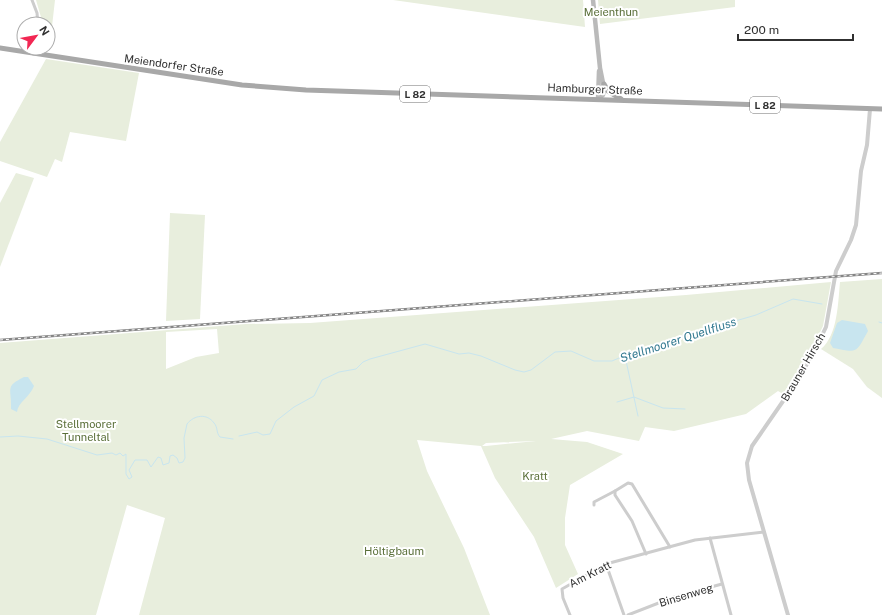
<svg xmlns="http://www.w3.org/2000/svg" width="882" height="615" font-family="'Public Sans',sans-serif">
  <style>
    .green { fill: #e8eedd; fill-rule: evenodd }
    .water { fill: #c8e5ef }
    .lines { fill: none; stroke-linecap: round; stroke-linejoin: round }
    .stream { stroke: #c8e5ef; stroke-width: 1 }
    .minor { stroke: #cdcdcd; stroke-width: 3 }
    .tertiary { stroke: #cdcdcd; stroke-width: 4 }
    .secondary { stroke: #bababa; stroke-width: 4.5 }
    .primary { stroke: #a8a8a8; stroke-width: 5 }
    .rail-casing { stroke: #858585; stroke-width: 2.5 }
    .rail { stroke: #fff; stroke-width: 1; stroke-dasharray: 3; stroke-linecap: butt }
    .labels { text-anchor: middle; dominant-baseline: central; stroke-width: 4; stroke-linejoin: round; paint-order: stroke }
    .shield { fill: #fff; stroke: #6e6e6e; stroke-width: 1 }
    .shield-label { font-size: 10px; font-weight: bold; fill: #303030 }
    .park-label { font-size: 11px; fill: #5a6f39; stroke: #fff }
    .street-label { font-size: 11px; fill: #303030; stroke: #fff }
    .water-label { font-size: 12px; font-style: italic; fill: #357b92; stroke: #fff }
  </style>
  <rect width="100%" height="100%" fill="#fff"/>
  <g class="green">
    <path d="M 36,0 L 55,0 L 50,44 L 48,44 L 48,24 L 43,24 Z"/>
    <path d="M 393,0 L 583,0 L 585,27 Z"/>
    <path d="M 598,0 L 735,0 L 735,7 L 600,24 Z"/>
    <path d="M 46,59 L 139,73 L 126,141 L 70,132 L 62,162 L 55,159 L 47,177 L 0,161 L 0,142 Z"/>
    <path d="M 16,173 L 34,178 L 0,267 L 0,203 Z"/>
    <path d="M 170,213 L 205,215 L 200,319 L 166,321 Z"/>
    <path d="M 882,279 L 882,398 L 867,387 L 853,369 L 821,349 C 838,335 838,302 840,282 Z"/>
    <path d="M 831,282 L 823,326 L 812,349 L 783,394 L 778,391 L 746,414 L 674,431 L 645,427 L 639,441 L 587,431 L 551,439 L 587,442 L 623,454 L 570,485 L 565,518 L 565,545 L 578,574 L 556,588 L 534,537 L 495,478 L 481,446 L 417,440 L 427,471 L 464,548 L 490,615 L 139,615 L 165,518 L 127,505 L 96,615 L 0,615 L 0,343 L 246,324 L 310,323 L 686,295 ZM 217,329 L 219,353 L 196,357 L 166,369 L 166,332 ZM 536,441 L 486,446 L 482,446 L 486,443 Z"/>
  </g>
  <g class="water">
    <path d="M 842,320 L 865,324 L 868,331 C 856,353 858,353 833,348 L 830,343 L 837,323 Z"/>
    <path d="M 24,377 L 28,377 L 34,386 C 30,397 18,402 17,412 L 11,409 C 12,388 4,387 24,377 Z"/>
  </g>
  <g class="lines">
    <g class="stream">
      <path d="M 879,322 L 882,323"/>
      <path d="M 625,356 L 638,416"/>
      <path d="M 617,402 L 634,397 L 663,408 L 685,409"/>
      <path d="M 239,436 L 257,432 L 263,435 L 270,434 L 276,421 L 294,407 L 314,396 L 322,380 L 339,372 L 356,369 L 363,362 L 370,359 L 425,344 L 459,354 L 469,353 L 481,356 L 515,370 L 524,372 L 531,370 L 555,352 L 571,351 L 594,361 L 612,361 L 633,352 L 680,337 L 756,315 L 793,299 L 822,304"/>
      <path d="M 0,437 L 18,436 L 47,439 L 97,455 L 112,453 L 116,455 L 120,453 L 123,456 L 126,454 L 126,474 L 129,479 L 132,477 L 129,470 L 135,460 L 147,460 L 151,467 L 158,457 L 161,458 L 163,465 L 169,463 L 170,456 L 173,455 L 177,458 L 179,463 L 183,462 L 185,458 L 184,438 L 187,424 C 194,415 207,413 214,423 C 218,427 216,433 220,437 L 233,439"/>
    </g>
    <g class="minor">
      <path d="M 32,0 L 37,13 L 38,24"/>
      <path d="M 40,54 L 41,48"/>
      <path d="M 594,505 L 594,502 L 615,491"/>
      <path d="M 710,538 L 731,615"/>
      <path d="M 646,554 L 632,521 L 615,495 L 615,491 L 628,483 L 632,484 L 670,547"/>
      <path d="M 606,564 L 624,615"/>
      <path d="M 570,615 L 563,598 L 562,589 L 606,564 L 695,540 L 764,532"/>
      <path d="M 628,615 L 674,597 L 722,584"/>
    </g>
    <path class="tertiary" d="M 788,615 L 749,480 L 747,463 L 752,446 L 797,381 L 814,352 L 826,327 L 836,271 L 851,240 L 856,225 L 861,171 L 867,145 L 870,109"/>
    <g class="secondary">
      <path d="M 593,0 L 600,68 L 604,88 L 603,95 L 598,99"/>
      <path d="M 598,99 L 599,71"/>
    </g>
    <g class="primary">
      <path d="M 0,48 L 242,85 L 306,90 L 882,109"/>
      <path d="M 604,84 L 608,91 L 621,99"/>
    </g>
    <defs>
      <path id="rail" d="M 0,340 L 882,273"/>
    </defs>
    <use href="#rail" class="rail-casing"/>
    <use href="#rail" class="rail"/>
  </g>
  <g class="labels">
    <g class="shield">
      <rect x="400" y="86" width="30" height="16" rx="3"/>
      <rect x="750" y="97" width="30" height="16" rx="3"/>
    </g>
    <g class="shield-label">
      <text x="415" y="94">L 82</text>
      <text x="765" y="105">L 82</text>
    </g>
    <g class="park-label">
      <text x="611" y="12">Meienthun</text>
      <text x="86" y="424">Stellmoorer<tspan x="86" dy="13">Tunneltal</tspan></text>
      <text x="535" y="476">Kratt</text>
      <text x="394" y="551">Höltigbaum</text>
    </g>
    <g class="street-label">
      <text transform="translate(174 65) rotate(8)">Meiendorfer Straße</text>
      <text transform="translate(595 89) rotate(2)">Hamburger Straße</text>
      <text transform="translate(803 367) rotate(-60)">Brauner Hirsch</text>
      <text transform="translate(590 574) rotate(-27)">Am Kratt</text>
      <text transform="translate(686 595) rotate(-17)">Binsenweg</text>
    </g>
    <g class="water-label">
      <text transform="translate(678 340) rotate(-18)">Stellmoorer Quellfluss</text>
    </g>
  </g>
  <g transform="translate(36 36) rotate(58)"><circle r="19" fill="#ffffff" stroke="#acacac"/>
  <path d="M0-3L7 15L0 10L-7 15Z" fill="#f22753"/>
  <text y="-6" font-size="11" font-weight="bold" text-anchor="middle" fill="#303030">N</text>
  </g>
  <path d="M738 34v6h115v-6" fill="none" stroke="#303030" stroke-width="2"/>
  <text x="744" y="34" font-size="12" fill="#303030" stroke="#ffffff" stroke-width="3" paint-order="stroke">200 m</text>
</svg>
